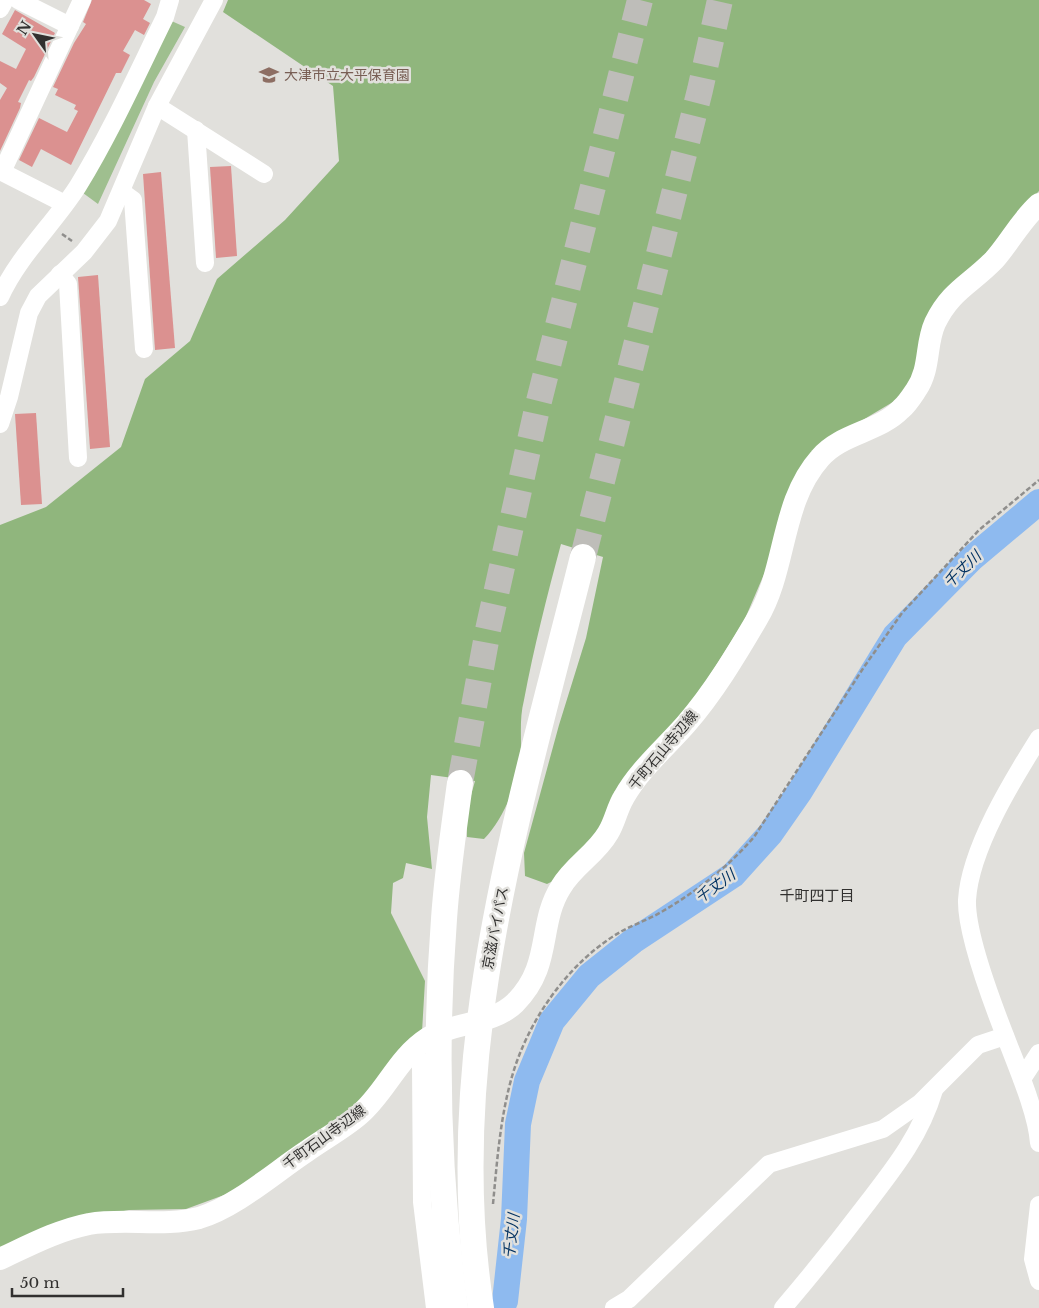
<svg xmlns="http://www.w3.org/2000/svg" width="1039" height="1308" font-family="'Libre Baskerville','Noto Sans JP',serif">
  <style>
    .green { fill: #9fbf8f }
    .forest { fill: #90b67d }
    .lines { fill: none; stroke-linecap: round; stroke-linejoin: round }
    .river { stroke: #8ebaef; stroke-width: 26 }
    .building { fill: #db9190 }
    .highway-tunnel { stroke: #bebdb9; stroke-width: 26; stroke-dasharray: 26 13; stroke-linecap: butt }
    .path { stroke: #8f8e8c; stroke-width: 2.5; stroke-dasharray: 5 2.5; stroke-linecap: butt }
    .minor { stroke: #fff; stroke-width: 18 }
    .major { stroke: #fff; stroke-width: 22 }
    .highway { stroke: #fff; stroke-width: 26 }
    .labels { text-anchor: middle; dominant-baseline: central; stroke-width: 5; stroke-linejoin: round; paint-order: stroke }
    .education-label { font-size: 14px; fill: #785e54; stroke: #e1e0dc; text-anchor: start }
    .street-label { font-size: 14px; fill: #31302f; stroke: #e1e0dc }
    .water-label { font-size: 15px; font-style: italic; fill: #043362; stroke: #e1e0dc }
    .neighbourhood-label { font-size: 15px; fill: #31302f; stroke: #e1e0dc }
  </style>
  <rect width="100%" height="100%" fill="#e1e0dc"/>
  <path class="green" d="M 167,19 L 185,27 L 154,82 L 98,204 L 83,193 Z"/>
  <path class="forest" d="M 228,0 L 1039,0 L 1039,191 L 1017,214 L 978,264 L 918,374 L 898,399 L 819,446 L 744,621 L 708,678 L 605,823 L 557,879 L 547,884 L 525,876 L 524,853 L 559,725 L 586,638 L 603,557 L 561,544 C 547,596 534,647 524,700 C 520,716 521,729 521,745 C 520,778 506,816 484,839 L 467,837 L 466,813 L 475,781 L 431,775 L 427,817 L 432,869 L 406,863 L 403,878 L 393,883 L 391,913 L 425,981 L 422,1032 L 361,1099 L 322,1131 L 235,1191 L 186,1209 L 129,1210 L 67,1222 L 0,1253 L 0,525 L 46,507 L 121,447 L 145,379 L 190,341 L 217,279 L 285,220 L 339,161 L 333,86 L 223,12 Z"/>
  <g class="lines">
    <path class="river" d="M 502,1308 L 505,1301 L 514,1219 L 518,1124 L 527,1081 L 552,1021 L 589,976 L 633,941 L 733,875 L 770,834 L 800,791 L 895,636 L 971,559 L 1039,502"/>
  </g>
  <g class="building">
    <path d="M 92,0 L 144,0 L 151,4 L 143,19 L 150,23 L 144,35 L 135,30 L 123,51 L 130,55 L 121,73 L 116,73 L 71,165 L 41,149 L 32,167 L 19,160 L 39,118 L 67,132 L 78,111 L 74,109 L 76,105 L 55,95 L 58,89 L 53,87 L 74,43 L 86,24 L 83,22 Z"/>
    <path d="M 15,10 L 55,33 L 34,77 L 31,81 L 29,80 L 18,102 L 21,103 L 20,108 L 0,151 L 0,100 L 7,88 L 0,83 L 0,61 L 16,69 L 26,49 L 2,34 Z"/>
    <path d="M 231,166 L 237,256 L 216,258 L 210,167 Z"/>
    <path d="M 161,172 L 175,348 L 155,350 L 143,174 Z"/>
    <path d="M 98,275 L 110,447 L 90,449 L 78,277 Z"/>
    <path d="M 36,413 L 42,504 L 21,505 L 15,414 Z"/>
  </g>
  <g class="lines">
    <g class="highway-tunnel">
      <path d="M 583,557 L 700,90 L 720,0"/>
      <path d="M 460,783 L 488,630 L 537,409 L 640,0"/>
    </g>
    <g class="path">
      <path d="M 62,234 L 72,241"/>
      <path d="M 493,1204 C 497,1162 500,1120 511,1080 C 527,1021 569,961 622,931 C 635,924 650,919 663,911 C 697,891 728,867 754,837 L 864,667 L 902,613 L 979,530 L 1039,480"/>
    </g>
    <g class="minor">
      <path d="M 18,0 L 70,26"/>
      <path d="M 0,9 L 5,0"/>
      <path d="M 157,106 L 264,174"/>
      <path d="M 196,130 L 205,263"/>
      <path d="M 0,171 L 65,204"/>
      <path d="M 2,172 L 82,0"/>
      <path d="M 122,192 L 133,200 L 144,349"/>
      <path d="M 60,274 L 68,284 L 78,458"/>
      <path d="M 0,297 C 19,255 54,224 78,186 C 111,132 137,74 165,17 L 170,0"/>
      <path d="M 0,424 L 9,397 L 29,313 L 38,296 L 84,252 L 108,221 L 157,106 L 214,0"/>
      <path d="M 1039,738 C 1012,781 970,849 967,900 C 966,933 993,1005 1006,1038 C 1017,1067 1037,1113 1039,1143"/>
      <path d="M 414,1049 L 421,1065 L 422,1202 L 435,1308"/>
      <path d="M 1022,1079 L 1039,1053"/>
      <path d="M 1039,1205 L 1033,1259 L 1039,1281"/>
      <path d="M 614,1308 L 629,1299 L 769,1164 L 883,1129 L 920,1103 L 978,1045 L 1005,1036"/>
      <path d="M 783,1308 C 813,1273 841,1238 869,1201 C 896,1166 921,1134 934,1090"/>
    </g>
    <path class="major" d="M 0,1259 C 28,1246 58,1230 89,1224 C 125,1218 164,1227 199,1218 C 236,1207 275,1172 307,1151 C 324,1139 344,1128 359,1115 C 386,1092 397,1058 428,1038 C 455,1021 491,1026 515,1003 C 553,965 537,925 561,887 C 573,866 596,854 608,833 C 615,822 617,808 624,797 C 639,770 665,748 686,724 C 713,693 736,655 757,619 C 787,569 780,503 820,458 C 841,433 879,432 901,409 C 907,404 912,396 916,390 C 931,368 925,345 935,323 C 951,290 971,284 994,260 C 1010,242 1021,220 1039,204"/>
    <g class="highway">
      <path d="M 455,1308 C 438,1179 434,1049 444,919 C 447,874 454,828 460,783"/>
      <path d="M 481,1308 C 441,1054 522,801 583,557"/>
    </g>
  </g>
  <defs>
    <symbol id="school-bare" viewBox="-9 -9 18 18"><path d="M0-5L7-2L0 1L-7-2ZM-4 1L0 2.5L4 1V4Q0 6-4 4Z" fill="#8d6e63" stroke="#e1e0dc" stroke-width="2.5" paint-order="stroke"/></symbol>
  </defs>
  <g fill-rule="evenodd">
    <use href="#school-bare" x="255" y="61" width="28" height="28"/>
  </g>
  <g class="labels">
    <g class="education-label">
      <text x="284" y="75">大津市立大平保育園</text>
    </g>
    <g class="street-label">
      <text transform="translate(663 750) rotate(-50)">千町石山寺辺線</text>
      <text transform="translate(495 928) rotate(-79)">京滋バイパス</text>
      <text transform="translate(324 1137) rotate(-36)">千町石山寺辺線</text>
    </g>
    <g class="water-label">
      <text transform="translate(962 569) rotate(-44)">千丈川</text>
      <text transform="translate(715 886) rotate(-36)">千丈川</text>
      <text transform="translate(511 1236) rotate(-83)">千丈川</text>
    </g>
    <g class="neighbourhood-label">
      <text x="817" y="895">千町四丁目</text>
    </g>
  </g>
  <g transform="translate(35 35) rotate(303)" stroke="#e1e0dc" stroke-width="4" paint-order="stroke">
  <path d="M0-4L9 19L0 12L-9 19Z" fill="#31302f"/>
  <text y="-8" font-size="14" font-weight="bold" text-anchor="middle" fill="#31302f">N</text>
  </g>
  <path d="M12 1288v8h111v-8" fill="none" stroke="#31302f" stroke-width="2.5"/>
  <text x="20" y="1288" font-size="15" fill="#31302f" stroke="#e1e0dc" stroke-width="4" paint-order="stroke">50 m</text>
</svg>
